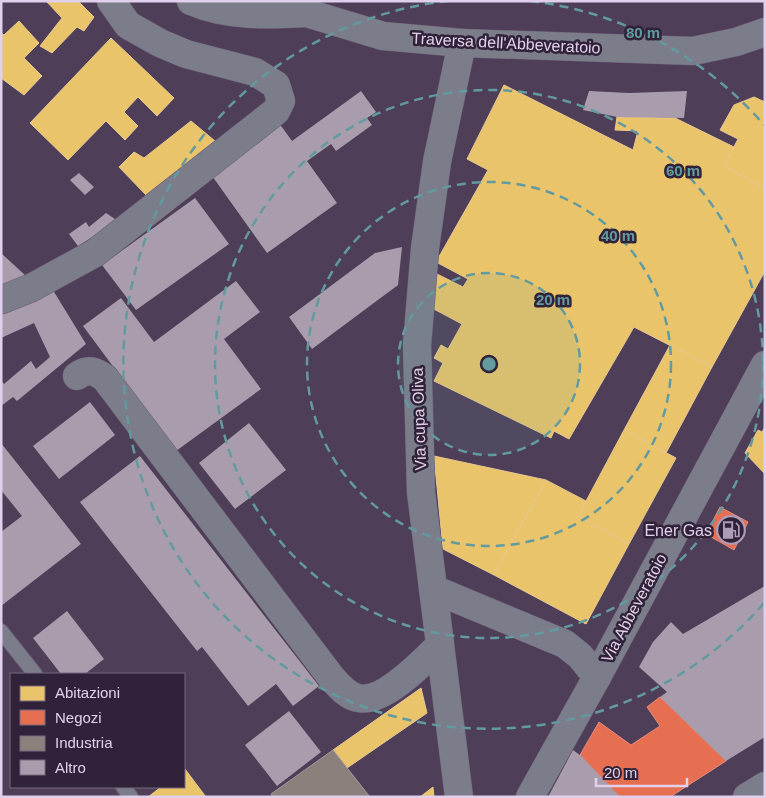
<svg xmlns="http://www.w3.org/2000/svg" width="766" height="798" font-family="Arial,sans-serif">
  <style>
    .homes { fill: #e9c46a; stroke: #e7c891 }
    .shops { fill: #e76f51; stroke: #e58c7f }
    .industry { fill: #8a817c; stroke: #a4999d }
    .building { fill: #a99dad }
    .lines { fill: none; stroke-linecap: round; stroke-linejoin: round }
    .service-casing { stroke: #6b5d73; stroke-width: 16 }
    .minor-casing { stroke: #6b5d73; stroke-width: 29 }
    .tertiary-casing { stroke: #6b5d73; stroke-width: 29 }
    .service { stroke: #7c7d8b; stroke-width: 14 }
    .minor { stroke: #7c7d8b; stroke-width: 28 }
    .tertiary { stroke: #7c7d8b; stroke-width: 28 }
    .ring { fill: none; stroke: #639aa0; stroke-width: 2.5; stroke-dasharray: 9 6 }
    .labels { text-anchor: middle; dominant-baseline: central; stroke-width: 5; stroke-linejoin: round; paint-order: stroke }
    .street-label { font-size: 16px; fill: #e1d0eb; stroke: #302238 }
    .poi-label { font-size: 16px; fill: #e1d0eb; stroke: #302238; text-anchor: end }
    .centre { fill: #639aa0; stroke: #302238; stroke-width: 2.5 }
    .ring-label { font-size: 15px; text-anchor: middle; font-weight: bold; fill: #639aa0; stroke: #302238; stroke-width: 5; stroke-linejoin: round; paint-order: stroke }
  </style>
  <rect width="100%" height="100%" fill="#4e3e58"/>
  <g class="homes">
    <path d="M 46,1 L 78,1 L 94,17 L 84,31 L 77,27 L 52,53 L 40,46 L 62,18 Z"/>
    <path d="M 19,21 L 39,43 L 24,58 L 42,76 L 24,95 L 1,78 L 1,33 L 4,35 Z"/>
    <path d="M 111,38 L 174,98 L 157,116 L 138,97 L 124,112 L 138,126 L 125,140 L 106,121 L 68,160 L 30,123 Z"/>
    <path d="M 504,85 L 633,150 L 638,131 L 615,130 L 617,117 L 675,118 L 734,147 L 724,166 L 765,188 L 765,271 L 712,367 L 634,327 L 569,439 L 554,431 L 551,438 L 434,381 L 443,363 L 434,358 L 441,345 L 448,349 L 462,324 L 430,307 L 435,273 L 463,287 L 468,279 L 436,262 L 488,170 L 467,159 Z"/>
    <path d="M 754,97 L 765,102 L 765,188 L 724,166 L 738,139 L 720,130 L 734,105 Z"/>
    <path d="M 191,121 L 215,141 L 146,195 L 119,167 L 134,152 L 144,158 Z"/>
    <path d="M 670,345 L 712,367 L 666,453 L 624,430 Z"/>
    <path d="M 765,427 L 765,474 L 745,453 L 758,430 L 762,432 Z"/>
    <path d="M 624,430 L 676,458 L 629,544 L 578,516 Z"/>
    <path d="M 434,456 L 546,480 L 494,575 L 443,549 Z"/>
    <path d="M 546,480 L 586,501 L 578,516 L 629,544 L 586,624 L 494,575 Z"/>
    <path d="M 421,688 L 427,713 L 347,768 L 333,750 Z"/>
    <path d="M 185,769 L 206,797 L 148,797 L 161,787 L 184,787 L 184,770 Z"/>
    <path d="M 433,787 L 434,797 L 420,797 Z"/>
  </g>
  <g class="shops">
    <path d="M 720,507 L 748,522 L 734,550 L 706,534 Z"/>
    <path d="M 660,697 L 726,761 L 670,797 L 620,797 L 580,755 L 599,722 L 631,745 L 660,726 L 647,707 Z"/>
  </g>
  <path class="industry" d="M 333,750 L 370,797 L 273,797 L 271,794 Z"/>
  <g class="building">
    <path d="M 361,91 L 376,112 L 367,118 L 372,125 L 336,151 L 331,144 L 307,161 L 337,203 L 267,253 L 210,173 L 279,123 L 292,141 Z"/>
    <path d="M 589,91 L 629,93 L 687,91 L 684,118 L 617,117 L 583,110 Z"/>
    <path d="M 79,173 L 94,187 L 85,195 L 70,180 Z"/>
    <path d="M 195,198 L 229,244 L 136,310 L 102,265 Z"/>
    <path d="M 106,213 L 118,221 L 78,246 L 69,234 L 86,222 L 89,227 Z"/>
    <path d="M 402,247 L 398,285 L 312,349 L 289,317 L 375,253 Z"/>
    <path d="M 1,253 L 26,276 L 1,288 Z"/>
    <path d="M 236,281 L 260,312 L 224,339 L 261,389 L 176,451 L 83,326 L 121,298 L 154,342 Z"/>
    <path d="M 51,287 L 86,344 L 17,401 L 13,397 L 1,406 L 1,380 L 4,384 L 31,361 L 36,369 L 50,357 L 34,323 L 1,338 L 1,310 Z"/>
    <path d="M 90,402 L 115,435 L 59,479 L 33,446 Z"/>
    <path d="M 249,423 L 286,470 L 235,509 L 199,463 Z"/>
    <path d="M 1,443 L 81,544 L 1,606 L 1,532 L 22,516 L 1,490 Z"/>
    <path d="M 140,456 L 319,686 L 293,706 L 276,684 L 248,706 L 202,647 L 197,651 L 80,502 Z"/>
    <path d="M 765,586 L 765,737 L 726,761 L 660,697 L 667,692 L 639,667 L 653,642 L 671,622 L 683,634 Z"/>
    <path d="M 67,611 L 104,659 L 85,674 L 61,674 L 33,638 Z"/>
    <path d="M 289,711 L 321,752 L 277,786 L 245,745 Z"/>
    <path d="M 573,750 L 580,755 L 620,797 L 548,797 Z"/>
  </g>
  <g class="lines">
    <defs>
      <g id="service">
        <path d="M 1,631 L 35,674"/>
        <path d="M 123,787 L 131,797"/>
      </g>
      <g id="minor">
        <path d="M 1,300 L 31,288 L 95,253 L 276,111 L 281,101 L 276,85 L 255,72 L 186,54 L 160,43 L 128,25 L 111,1"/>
        <path d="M 77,376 C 88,368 95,371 105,378 L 331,677 C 339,686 347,696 358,698 C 383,704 423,662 440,645"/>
        <path d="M 433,589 L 565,644 L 580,656 L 597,677"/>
      </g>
      <g id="tertiary">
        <path d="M 191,1 C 227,17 269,15 307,13"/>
        <path d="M 284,1 L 307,13 L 383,36 L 462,43 L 693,51 L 736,42 L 765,32"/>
        <path d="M 459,797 L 421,492 L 417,345 L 425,248 L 437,162 L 462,43"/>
        <path d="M 530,797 L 597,677 L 765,365"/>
        <path d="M 747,797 L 765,786"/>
      </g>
    </defs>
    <use href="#service" class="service-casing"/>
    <use href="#minor" class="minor-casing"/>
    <use href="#tertiary" class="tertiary-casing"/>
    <use href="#service" class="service"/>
    <use href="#minor" class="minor"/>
    <use href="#tertiary" class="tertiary"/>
  </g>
  <circle cx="489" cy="364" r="91" fill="#639aa0" fill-opacity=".12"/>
  <g class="ring">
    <circle cx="489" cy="364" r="91"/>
    <circle cx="489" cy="364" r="182"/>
    <circle cx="489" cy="364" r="274"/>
    <path d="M764 603A365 365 0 1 1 448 1M530 1A365 365 0 0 1 764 125"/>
  </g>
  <defs>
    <symbol id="fuel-ring" viewBox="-11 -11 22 22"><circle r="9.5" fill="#302238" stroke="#ae9db8" stroke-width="1.5"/><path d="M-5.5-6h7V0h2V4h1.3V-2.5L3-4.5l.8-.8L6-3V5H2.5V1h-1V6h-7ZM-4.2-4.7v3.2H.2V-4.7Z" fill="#ae9db8"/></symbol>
  </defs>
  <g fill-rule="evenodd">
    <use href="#fuel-ring" x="715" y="514" width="32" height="32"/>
  </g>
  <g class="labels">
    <g class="street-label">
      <text transform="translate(506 43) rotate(3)">Traversa dell'Abbeveratoio</text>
      <text transform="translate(419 419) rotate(-92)">Via cupa Oliva</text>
      <text transform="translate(634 608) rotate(-62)">Via Abbeveratoio</text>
    </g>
    <g class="poi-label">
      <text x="712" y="530">Ener Gas</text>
    </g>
  </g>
  <circle cx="489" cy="364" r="8" class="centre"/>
  <g class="ring-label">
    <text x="643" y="38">80 m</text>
    <text x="683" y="176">60 m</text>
    <text x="618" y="241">40 m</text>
    <text x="553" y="305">20 m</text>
  </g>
  <rect width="766" height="798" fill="none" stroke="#e1d0eb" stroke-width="5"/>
  <rect x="10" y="673" width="175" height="115" fill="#302238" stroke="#776880"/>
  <rect x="20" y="686" width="25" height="15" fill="#e9c46a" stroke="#776880"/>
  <text x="55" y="698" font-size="15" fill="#e1d0eb">Abitazioni</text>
  <rect x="20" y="710" width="25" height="15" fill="#e76f51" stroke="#776880"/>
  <text x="55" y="723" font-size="15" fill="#e1d0eb">Negozi</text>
  <rect x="20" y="736" width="25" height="15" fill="#8a817c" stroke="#776880"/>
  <text x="55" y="748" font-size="15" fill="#e1d0eb">Industria</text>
  <rect x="20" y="760" width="25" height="15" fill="#a99dad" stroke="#776880"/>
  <text x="55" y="773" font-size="15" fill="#e1d0eb">Altro</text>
  <path d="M596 778v8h91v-8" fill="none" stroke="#e1d0eb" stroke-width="2.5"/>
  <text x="604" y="778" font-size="15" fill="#e1d0eb" stroke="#302238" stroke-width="4" paint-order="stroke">20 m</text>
</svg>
